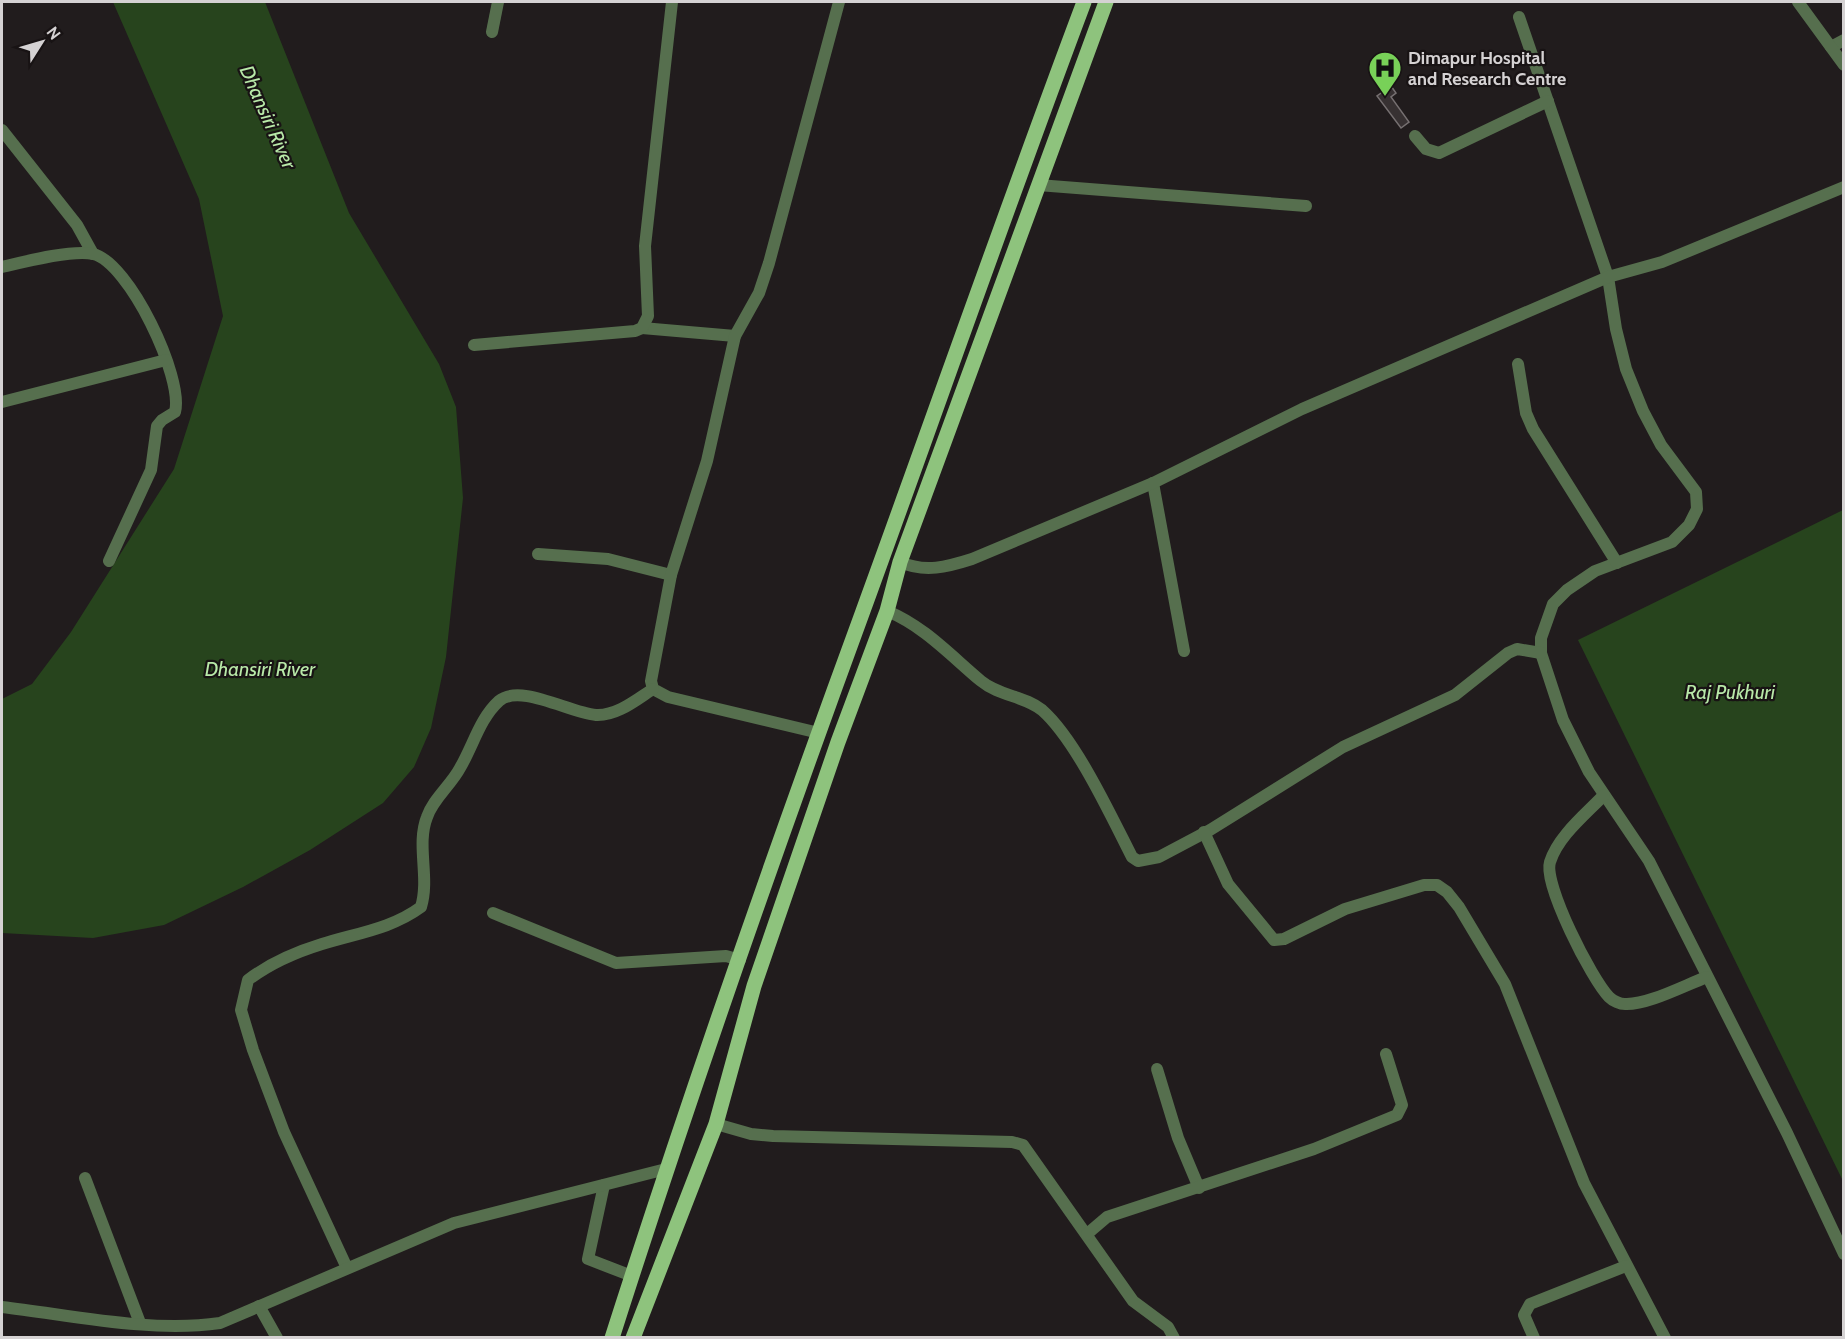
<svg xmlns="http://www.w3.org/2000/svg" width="1845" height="1339" font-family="Cabin,sans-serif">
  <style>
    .water { fill: #27441d }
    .building { fill: #373132; stroke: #767071; stroke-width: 1.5 }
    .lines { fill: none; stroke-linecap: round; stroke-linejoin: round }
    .minor { stroke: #566f4e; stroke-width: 12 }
    .tertiary { stroke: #566f4e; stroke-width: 12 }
    .primary { stroke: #8ec37d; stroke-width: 15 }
    .labels { text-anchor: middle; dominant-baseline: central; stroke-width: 4.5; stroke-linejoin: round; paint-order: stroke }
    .poi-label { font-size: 18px; font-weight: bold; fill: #d5d2d3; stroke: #181314; text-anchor: start }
    .water-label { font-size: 20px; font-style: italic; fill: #b8e9a8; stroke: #181314 }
  </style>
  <rect width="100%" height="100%" fill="#211c1d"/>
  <g class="water">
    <path d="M 113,2 L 265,2 L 349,213 L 439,364 L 456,407 L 463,498 L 446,657 L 431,728 L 414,767 L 383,803 L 310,850 L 243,887 L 164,925 L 93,938 L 2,933 L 2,699 L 32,684 L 71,632 L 174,469 L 223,316 L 199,199 Z"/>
    <path d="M 1843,510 L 1843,1181 L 1578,640 Z"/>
  </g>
  <path class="building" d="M 1391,86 L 1396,93 L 1391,97 L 1409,122 L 1401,128 L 1377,96 Z"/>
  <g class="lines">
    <g class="minor">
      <path d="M 1519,17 L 1608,277 L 1616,329 L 1626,369 L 1643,411 L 1661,445 L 1696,492 L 1697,509 L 1689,525 L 1672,542 L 1595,571 L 1567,590 L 1553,604 L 1541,638 L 1541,653 L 1563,720 L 1589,772 L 1649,861 L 1787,1133 L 1844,1254"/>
      <path d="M 492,32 L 498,2"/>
      <path d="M 1831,47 L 1844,40"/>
      <path d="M 2,130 L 77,225 L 93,254"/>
      <path d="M 1415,136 L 1426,149 L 1439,153 L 1548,101"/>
      <path d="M 1038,185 L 1306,206"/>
      <path d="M 2,267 C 23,262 73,249 93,254 C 129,262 184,378 175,412 L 162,420 L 157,426 L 151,470 L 109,561"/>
      <path d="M 642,328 L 735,336"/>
      <path d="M 474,345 L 635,331 L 642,328 L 648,316 L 645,246 L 672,2"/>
      <path d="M 1518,364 L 1526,413 L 1533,429 L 1617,563"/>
      <path d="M 2,402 L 166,360"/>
      <path d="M 1153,483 L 1184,651"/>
      <path d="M 538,554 L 608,559 L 671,575"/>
      <path d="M 900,562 C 925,573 947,567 972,559 L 1153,483 L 1302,409 L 1608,277 L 1662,262 L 1844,187"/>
      <path d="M 887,611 C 924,626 951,656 981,681 C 999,696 1025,696 1042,710 C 1076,740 1111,816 1132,857 L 1138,861 L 1159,857 L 1210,830 L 1343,747 L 1455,695 L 1508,653 L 1517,649 L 1541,653"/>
      <path d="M 819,733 L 668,697 L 653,689 L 651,681 L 671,575 L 707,461 L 735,336 L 759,293 L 769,263 L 839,2"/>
      <path d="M 1604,795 C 1586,814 1558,836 1550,862 C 1543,884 1592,980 1609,997 C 1613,1001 1620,1004 1625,1004 C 1648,1005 1685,985 1707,977"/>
      <path d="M 1204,832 L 1228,884 L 1274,940 L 1284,939 L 1345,909 L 1424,885 L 1437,885 L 1447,892 L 1459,907 L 1505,984 L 1584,1183 L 1665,1338"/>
      <path d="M 493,913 L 616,963 L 726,956 L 740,960"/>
      <path d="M 1157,1069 L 1178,1138 L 1199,1188"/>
      <path d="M 716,1124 L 751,1134 L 773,1136 L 1012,1142 L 1023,1145 L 1133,1301 L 1168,1327 L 1174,1338"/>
      <path d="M 85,1178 L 140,1323"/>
      <path d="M 604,1185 L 588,1259 L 632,1276"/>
      <path d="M 1087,1234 L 1107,1217 L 1314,1149 L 1397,1115 L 1402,1105 L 1386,1054"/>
      <path d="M 347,1268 L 284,1132 L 253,1050 L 241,1010 L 248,980 C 269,964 296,952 322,944 C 357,933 391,929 421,907 C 430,877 416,845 427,817 C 433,799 451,785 460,768 C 473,746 480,718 499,701 C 520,683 570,713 596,715 C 617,716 636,700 653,689"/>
      <path d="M 259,1306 L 277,1338"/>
      <path d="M 1534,1338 L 1524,1315 L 1530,1304 L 1626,1266"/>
    </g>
    <g class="tertiary">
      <path d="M 1798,2 L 1844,65"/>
      <path d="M 2,1307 C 71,1315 150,1333 220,1323 L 454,1223 L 666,1169"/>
    </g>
    <g class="primary">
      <path d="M 612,1338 C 690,1094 775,851 863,611 C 937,408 1008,204 1084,2"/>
      <path d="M 633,1338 L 716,1124 L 754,986 L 838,742 L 887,611 L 900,562 L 1106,2"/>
    </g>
  </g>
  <defs>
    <symbol id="hospital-pin" viewBox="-11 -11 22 30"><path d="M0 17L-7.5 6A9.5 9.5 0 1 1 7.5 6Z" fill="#78d158" stroke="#181314"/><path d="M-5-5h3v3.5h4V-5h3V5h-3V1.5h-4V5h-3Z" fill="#111"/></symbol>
  </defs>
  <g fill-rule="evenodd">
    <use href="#hospital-pin" x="1366" y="49" width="38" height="52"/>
  </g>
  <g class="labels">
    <g class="poi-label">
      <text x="1408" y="58">Dimapur Hospital<tspan x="1408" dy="21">and Research Centre</tspan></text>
    </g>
    <g class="water-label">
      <text transform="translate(268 117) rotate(66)">Dhansiri River</text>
      <text x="260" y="669">Dhansiri River</text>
      <text x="1730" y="692">Raj Pukhuri</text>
    </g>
  </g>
  <rect width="1845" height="1339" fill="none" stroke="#d5d2d3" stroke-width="6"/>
  <g transform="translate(42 42) rotate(53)" stroke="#181314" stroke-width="4.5" paint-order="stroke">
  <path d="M0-4.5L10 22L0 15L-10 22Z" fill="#d5d2d3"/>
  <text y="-9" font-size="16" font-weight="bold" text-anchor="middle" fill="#d5d2d3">N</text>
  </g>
</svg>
